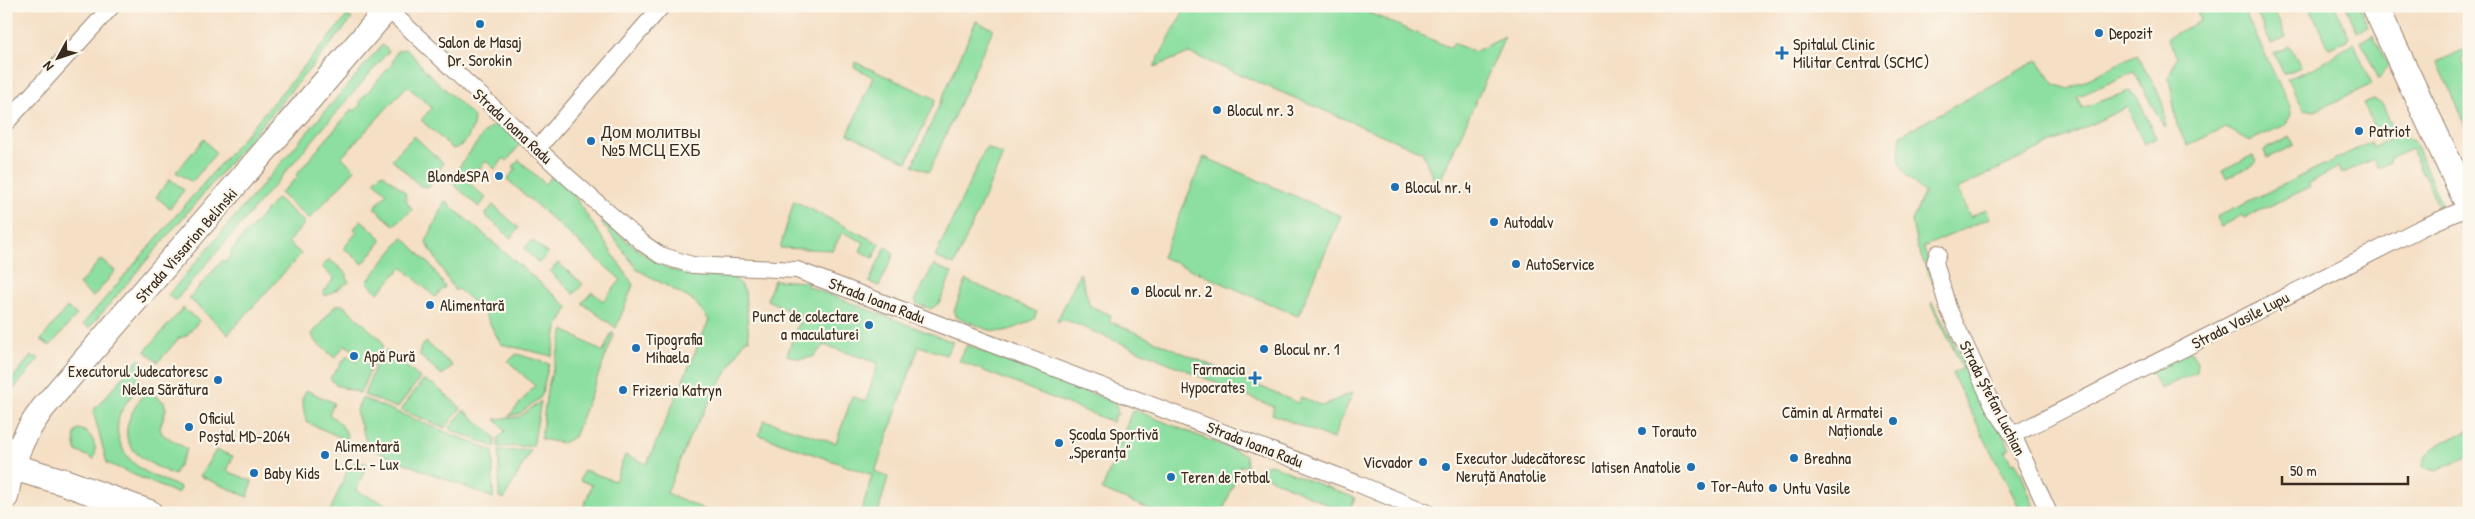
<svg xmlns="http://www.w3.org/2000/svg" width="2475" height="519" font-family="'Patrick Hand',sans-serif">
  <style>
    .green { fill: #8cdfa0; stroke: #64845f }
    .lines { fill: none; stroke-linecap: round; stroke-linejoin: round }
    .street-casing { stroke: #988472; stroke-width: 18 }
    .secondary-casing { stroke: #988472; stroke-width: 26 }
    .primary-casing { stroke: #988472; stroke-width: 28 }
    .street { stroke: #fff; stroke-width: 16 }
    .secondary { stroke: #fff; stroke-width: 24 }
    .primary { stroke: #fff; stroke-width: 26 }
    .poi-dot { fill: #1f6fb2; stroke: #fbf7ec; stroke-width: 2 }
    .labels { text-anchor: middle; dominant-baseline: central; stroke-width: 4.5; stroke-linejoin: round; paint-order: stroke }
    .poi-label { font-size: 16px; fill: #3b2a1e; stroke: #fbf7ec; text-anchor: start }
    .street-label { font-size: 16px; fill: #3b2a1e; stroke: #fbf7ec }
  </style>
  <rect width="100%" height="100%" fill="#fbf7ec"/>
  <filter id="ink" filterUnits="userSpaceOnUse"><feTurbulence type="fractalNoise" baseFrequency=".02" numOctaves="2"/><feDisplacementMap in="SourceGraphic" scale="10" xChannelSelector="R" yChannelSelector="G"/><feConvolveMatrix kernelMatrix="1 2 1 2 8 2 1 2 1" color-interpolation-filters="sRGB"/></filter>
  <filter id="wash" filterUnits="userSpaceOnUse"><feTurbulence type="fractalNoise" baseFrequency=".0096" numOctaves="4" result="noise"/><feDisplacementMap in="SourceGraphic" scale="20" xChannelSelector="R" yChannelSelector="G"/><feGaussianBlur stdDeviation="1.12" result="paint"/><feColorMatrix in="noise" values="0 0 0 0 0 0 0 0 0 0 0 0 0 0 0 0 0 1.4 0 .05"/><feComposite in="paint" operator="in"/></filter>
  <g filter="url(#wash)">
    <rect width="100%" height="100%" fill="#f5dfc5"/>
    <g class="green">
      <path d="M 1186,6 L 1353,6 L 1451,48 L 1453,43 L 1474,52 L 1505,37 L 1437,187 L 1422,152 L 1189,53 L 1154,67 Z"/>
      <path d="M 2195,6 L 2242,6 L 2290,107 L 2291,115 L 2285,125 L 2249,141 L 2225,127 L 2187,146 L 2177,125 L 2169,77 L 2177,56 L 2167,38 L 2201,21 Z"/>
      <path d="M 2266,6 L 2272,6 L 2286,37 L 2271,44 L 2256,11 Z"/>
      <path d="M 2309,6 L 2335,6 L 2349,36 L 2347,41 L 2329,48 Z"/>
      <path d="M 2346,6 L 2359,6 L 2368,27 L 2357,32 Z"/>
      <path d="M 348,15 L 352,19 L 89,328 L 83,324 Z"/>
      <path d="M 976,21 L 993,29 L 929,172 L 913,165 Z"/>
      <path d="M 2373,35 L 2388,65 L 2379,79 L 2361,41 Z"/>
      <path d="M 2354,43 L 2372,84 L 2315,111 L 2304,109 L 2287,79 L 2314,68 Z"/>
      <path d="M 382,45 L 389,51 L 175,301 L 168,295 Z"/>
      <path d="M 2290,46 L 2301,67 L 2284,74 L 2274,53 Z"/>
      <path d="M 403,49 L 407,49 L 424,69 L 474,117 C 474,130 466,146 453,149 L 421,120 L 432,108 L 407,86 L 342,157 L 355,170 L 309,219 L 280,193 L 298,177 L 296,175 L 352,109 L 355,111 L 361,104 L 359,102 L 392,64 L 397,51 Z"/>
      <path d="M 2463,50 L 2466,58 L 2462,60 L 2469,75 L 2469,132 L 2437,62 Z"/>
      <path d="M 2137,54 C 2147,74 2170,104 2164,127 L 2134,72 L 2077,97 L 2082,108 L 2129,91 L 2138,98 L 2156,138 L 2144,144 L 2127,107 L 1957,189 L 1970,217 L 1986,209 L 1990,218 L 1923,247 L 1935,278 L 1936,290 L 1917,247 L 1912,221 L 1924,193 C 1901,170 1896,169 1901,135 L 2038,60 L 2054,84 L 2069,89 Z"/>
      <path d="M 855,62 L 936,99 L 907,162 L 848,134 L 873,77 L 854,67 Z"/>
      <path d="M 2374,99 L 2383,105 L 2394,131 L 2379,138 L 2363,103 Z"/>
      <path d="M 495,124 L 500,125 L 520,144 L 507,161 L 504,158 L 495,169 L 486,161 L 468,182 L 486,198 L 479,207 L 451,182 L 451,178 L 484,133 Z"/>
      <path d="M 2397,135 L 2403,135 L 2414,142 L 2442,205 L 2439,207 L 2411,149 L 2389,159 L 2389,162 L 2378,168 L 2374,159 L 2341,174 L 2338,167 L 2308,184 L 2310,187 L 2244,218 L 2242,215 L 2221,227 L 2216,217 L 2371,142 L 2373,147 Z"/>
      <path d="M 414,136 L 443,163 L 429,187 L 420,186 L 392,159 Z"/>
      <path d="M 2290,137 L 2294,145 L 2267,158 L 2264,150 Z"/>
      <path d="M 204,139 L 216,153 L 192,182 L 176,172 Z"/>
      <path d="M 986,147 L 1003,155 L 954,265 L 935,257 Z"/>
      <path d="M 2253,155 L 2256,163 L 2226,178 L 2222,170 Z"/>
      <path d="M 1204,157 L 1341,216 L 1298,316 L 1162,257 Z"/>
      <path d="M 519,160 L 545,184 L 553,175 L 570,190 L 628,277 L 633,285 L 616,328 L 582,303 L 592,292 L 603,301 L 621,280 L 507,179 L 516,169 L 513,167 Z"/>
      <path d="M 382,173 L 405,192 L 406,200 L 412,210 L 394,225 L 374,208 L 387,193 L 374,181 Z"/>
      <path d="M 170,179 L 184,190 L 170,208 L 156,197 Z"/>
      <path d="M 277,198 L 305,223 L 288,242 L 301,254 L 228,334 L 189,298 L 223,260 L 225,262 L 232,254 L 230,252 Z"/>
      <path d="M 445,201 L 568,307 L 557,328 L 552,356 L 501,344 L 482,309 L 458,289 L 455,291 L 426,242 Z"/>
      <path d="M 794,201 L 880,244 L 873,258 L 860,251 L 864,242 L 842,232 L 833,250 L 780,248 Z"/>
      <path d="M 493,205 L 519,228 L 511,238 L 485,215 Z"/>
      <path d="M 361,220 L 380,237 L 381,241 L 363,264 L 344,248 L 357,232 L 354,229 Z"/>
      <path d="M 603,221 C 624,238 647,260 672,270 C 691,277 714,275 734,277 L 745,291 L 749,340 L 745,340 L 690,436 L 667,493 L 713,513 L 581,513 L 592,485 L 580,480 L 584,470 L 615,481 L 625,455 L 647,464 L 709,320 L 694,301 L 638,270 L 602,223 Z"/>
      <path d="M 403,237 L 432,267 L 445,287 L 435,297 L 402,267 L 378,293 L 367,282 Z"/>
      <path d="M 532,240 L 548,254 L 539,263 L 524,249 Z"/>
      <path d="M 886,246 L 894,254 L 879,286 L 869,282 Z"/>
      <path d="M 101,259 L 115,271 L 93,297 L 79,285 Z"/>
      <path d="M 329,259 L 348,275 L 346,277 L 349,282 L 326,296 L 323,292 L 334,279 L 322,267 Z"/>
      <path d="M 558,263 L 583,284 L 574,294 L 550,272 Z"/>
      <path d="M 934,265 L 952,273 L 940,302 L 931,309 L 917,304 L 915,299 Z"/>
      <path d="M 1080,273 L 1090,306 L 1111,315 L 1109,321 L 1298,403 L 1301,397 L 1322,406 L 1353,392 L 1333,439 L 1272,414 L 1274,407 L 1066,320 L 1057,321 Z"/>
      <path d="M 774,280 L 808,282 L 807,286 L 953,342 L 946,355 L 919,346 L 875,472 L 888,477 L 878,513 L 861,513 L 872,475 L 759,435 L 764,420 L 836,443 L 852,397 L 866,401 L 878,363 L 824,345 L 813,357 L 800,359 L 787,355 L 801,316 L 767,300 Z"/>
      <path d="M 966,280 L 1037,312 L 1034,319 C 995,340 993,331 955,316 L 954,311 Z"/>
      <path d="M 1932,302 L 2010,448 L 2005,451 L 2011,463 L 2015,462 L 2020,470 L 2035,510 L 2033,513 L 2022,513 L 1952,374 L 1963,368 L 1931,304 Z"/>
      <path d="M 336,305 L 343,305 L 381,340 L 383,346 L 376,357 L 360,393 L 336,385 L 330,378 L 347,356 L 357,361 L 360,358 L 358,353 L 345,345 L 335,358 L 315,341 L 312,334 Z"/>
      <path d="M 67,307 L 77,315 L 50,346 L 41,340 Z"/>
      <path d="M 183,308 L 199,321 L 186,336 L 179,338 L 158,362 L 145,351 Z"/>
      <path d="M 564,330 L 603,352 L 612,332 L 614,335 L 574,437 L 562,443 L 541,439 L 547,390 Z"/>
      <path d="M 426,342 L 453,366 L 442,375 L 420,356 L 420,349 Z"/>
      <path d="M 967,345 L 1116,403 L 1118,415 L 1115,414 L 1113,422 L 959,361 Z"/>
      <path d="M 386,350 L 420,378 L 397,408 L 364,395 L 378,359 Z"/>
      <path d="M 2191,351 L 2197,362 L 2196,372 L 2160,389 L 2150,370 Z"/>
      <path d="M 517,354 L 549,364 L 541,397 L 519,414 L 509,416 L 535,386 L 508,361 Z"/>
      <path d="M 31,356 L 34,358 L 36,356 L 39,359 L 6,398 L 6,386 Z"/>
      <path d="M 139,359 L 148,367 L 136,378 L 141,383 C 135,392 126,401 121,412 C 118,417 117,428 118,435 C 124,467 153,476 180,487 L 178,494 L 107,463 L 93,411 Z"/>
      <path d="M 423,380 L 434,385 L 461,408 L 445,428 L 401,410 Z"/>
      <path d="M 147,389 L 164,402 L 166,409 L 160,428 L 162,434 L 187,449 L 174,475 C 123,452 112,437 147,389 Z"/>
      <path d="M 306,390 L 334,403 L 329,414 C 338,422 349,429 347,442 L 342,438 L 306,422 L 302,399 Z"/>
      <path d="M 362,398 L 493,451 L 493,498 C 451,480 409,467 368,447 L 356,411 Z"/>
      <path d="M 541,401 L 533,446 L 498,447 L 498,438 L 505,431 L 495,419 L 519,417 Z"/>
      <path d="M 464,410 L 495,437 L 495,447 L 449,429 Z"/>
      <path d="M 1132,411 L 1137,411 L 1246,455 L 1247,467 L 1241,465 L 1222,513 L 1159,513 L 1102,490 Z"/>
      <path d="M 78,429 C 92,431 98,446 94,459 L 76,451 L 74,436 Z"/>
      <path d="M 2469,430 L 2469,456 L 2436,471 L 2425,468 L 2422,463 C 2429,446 2454,438 2469,430 Z"/>
      <path d="M 216,450 L 233,456 L 227,471 L 252,481 L 248,497 L 200,476 Z"/>
      <path d="M 531,450 L 504,499 L 499,497 L 499,451 Z"/>
      <path d="M 356,461 L 367,464 L 356,491 L 407,513 L 329,513 L 350,465 Z"/>
      <path d="M 1271,464 L 1303,478 L 1355,498 L 1348,512 L 1336,506 L 1335,508 L 1259,473 L 1262,466 Z"/>
    </g>
  </g>
  <g filter="url(#ink)">
    <g class="lines">
      <defs>
        <g id="street">
          <path d="M 388,9 L 569,178 L 644,244 L 660,255 L 692,265 L 797,270 L 1356,483 L 1428,513"/>
          <path d="M 6,123 L 112,6"/>
          <path d="M 537,149 L 662,6"/>
          <path d="M 1938,253 L 1935,262 L 1948,308 L 1995,409 L 2013,435 L 2049,513"/>
          <path d="M 2013,435 L 2421,228 L 2469,207"/>
        </g>
        <path id="secondary" d="M 6,497 C 12,460 21,438 43,408 L 390,6"/>
        <g id="primary">
          <path d="M 2375,6 L 2469,206"/>
          <path d="M 6,465 L 64,482 L 149,513"/>
        </g>
      </defs>
      <use href="#street" class="street-casing"/>
      <use href="#secondary" class="secondary-casing"/>
      <use href="#primary" class="primary-casing"/>
      <use href="#street" class="street"/>
      <use href="#secondary" class="secondary"/>
      <use href="#primary" class="primary"/>
    </g>
  </g>
  <g class="poi-dot">
    <circle cx="480" cy="24" r="5"/>
    <circle cx="2099" cy="33" r="5"/>
    <path d="M1779.5 45.5h5v5h5v5h-5v5h-5v-5h-5v-5h5z"/>
    <circle cx="1217" cy="110" r="5"/>
    <circle cx="2359" cy="131" r="5"/>
    <circle cx="591" cy="141" r="5"/>
    <circle cx="499" cy="176" r="5"/>
    <circle cx="1395" cy="187" r="5"/>
    <circle cx="1494" cy="222" r="5"/>
    <circle cx="1516" cy="264" r="5"/>
    <circle cx="1135" cy="291" r="5"/>
    <circle cx="430" cy="305" r="5"/>
    <circle cx="869" cy="325" r="5"/>
    <circle cx="636" cy="348" r="5"/>
    <circle cx="1264" cy="349" r="5"/>
    <circle cx="354" cy="356" r="5"/>
    <path d="M1252.5 370.5h5v5h5v5h-5v5h-5v-5h-5v-5h5z"/>
    <circle cx="218" cy="380" r="5"/>
    <circle cx="623" cy="390" r="5"/>
    <circle cx="1893" cy="421" r="5"/>
    <circle cx="189" cy="427" r="5"/>
    <circle cx="1642" cy="431" r="5"/>
    <circle cx="1059" cy="443" r="5"/>
    <circle cx="325" cy="455" r="5"/>
    <circle cx="1794" cy="458" r="5"/>
    <circle cx="1423" cy="462" r="5"/>
    <circle cx="1446" cy="467" r="5"/>
    <circle cx="1691" cy="467" r="5"/>
    <circle cx="254" cy="473" r="5"/>
    <circle cx="1171" cy="477" r="5"/>
    <circle cx="1701" cy="486" r="5"/>
    <circle cx="1773" cy="488" r="5"/>
  </g>
  <g class="labels">
    <g class="poi-label">
      <text x="2109" y="33">Depozit</text>
      <text x="480" y="42" text-anchor="middle">Salon de Masaj<tspan x="480" dy="18">Dr. Sorokin</tspan></text>
      <text x="1793" y="44">Spitalul Clinic<tspan x="1793" dy="18">Militar Central (SCMC)</tspan></text>
      <text x="1227" y="110">Blocul nr. 3</text>
      <text x="2369" y="131">Patriot</text>
      <text x="601" y="132">Дом молитвы<tspan x="601" dy="18">№5 МСЦ ЕХБ</tspan></text>
      <text x="489" y="176" text-anchor="end">BlondeSPA</text>
      <text x="1405" y="187">Blocul nr. 4</text>
      <text x="1504" y="222">Autodalv</text>
      <text x="1526" y="264">AutoService</text>
      <text x="1145" y="291">Blocul nr. 2</text>
      <text x="440" y="305">Alimentară</text>
      <text x="859" y="316" text-anchor="end">Punct de colectare<tspan x="859" dy="18">a maculaturei</tspan></text>
      <text x="646" y="339">Tipografia<tspan x="646" dy="18">Mihaela</tspan></text>
      <text x="1274" y="349">Blocul nr. 1</text>
      <text x="364" y="356">Apă Pură</text>
      <text x="1245" y="369" text-anchor="end">Farmacia<tspan x="1245" dy="18">Hypocrates</tspan></text>
      <text x="208" y="371" text-anchor="end">Executorul Judecatoresc<tspan x="208" dy="18">Nelea Sărătura</tspan></text>
      <text x="633" y="390">Frizeria Katryn</text>
      <text x="1883" y="412" text-anchor="end">Cămin al Armatei<tspan x="1883" dy="18">Naționale</tspan></text>
      <text x="199" y="418">Oficiul<tspan x="199" dy="18">Poștal MD-2064</tspan></text>
      <text x="1652" y="431">Torauto</text>
      <text x="1069" y="434">Școala Sportivă<tspan x="1069" dy="18">„Speranța”</tspan></text>
      <text x="335" y="446">Alimentară<tspan x="335" dy="18">L.C.L. - Lux</tspan></text>
      <text x="1456" y="458">Executor Judecătoresc<tspan x="1456" dy="18">Neruță Anatolie</tspan></text>
      <text x="1804" y="458">Breahna</text>
      <text x="1413" y="462" text-anchor="end">Vicvador</text>
      <text x="1681" y="467" text-anchor="end">Iatisen Anatolie</text>
      <text x="264" y="473">Baby Kids</text>
      <text x="1181" y="477">Teren de Fotbal</text>
      <text x="1711" y="486">Tor-Auto</text>
      <text x="1783" y="488">Untu Vasile</text>
    </g>
    <g class="street-label">
      <text transform="translate(513 126) rotate(43)">Strada Ioana Radu</text>
      <text transform="translate(186 245) rotate(-49)">Strada Vissarion Belinski</text>
      <text transform="translate(877 300) rotate(21)">Strada Ioana Radu</text>
      <text transform="translate(2240 320) rotate(-27)">Strada Vasile Lupu</text>
      <text transform="translate(1993 398) rotate(63)">Strada Ștefan Luchian</text>
      <text transform="translate(1255 444) rotate(21)">Strada Ioana Radu</text>
    </g>
  </g>
  <rect width="2475" height="519" fill="none" stroke="#fbf7ec" stroke-width="25"/>
  <g transform="translate(58 58) rotate(230)" stroke="#fbf7ec" stroke-width="4" paint-order="stroke">
  <path d="M0-4L9 19L0 12L-9 19Z" fill="#3b2a1e"/>
  <text y="-8" font-size="14" font-weight="bold" text-anchor="middle" fill="#3b2a1e">N</text>
  </g>
  <path d="M2282 476v8h126v-8" fill="none" stroke="#3b2a1e" stroke-width="2.5"/>
  <text x="2290" y="476" font-size="15" fill="#3b2a1e" stroke="#fbf7ec" stroke-width="4" paint-order="stroke">50 m</text>
</svg>
